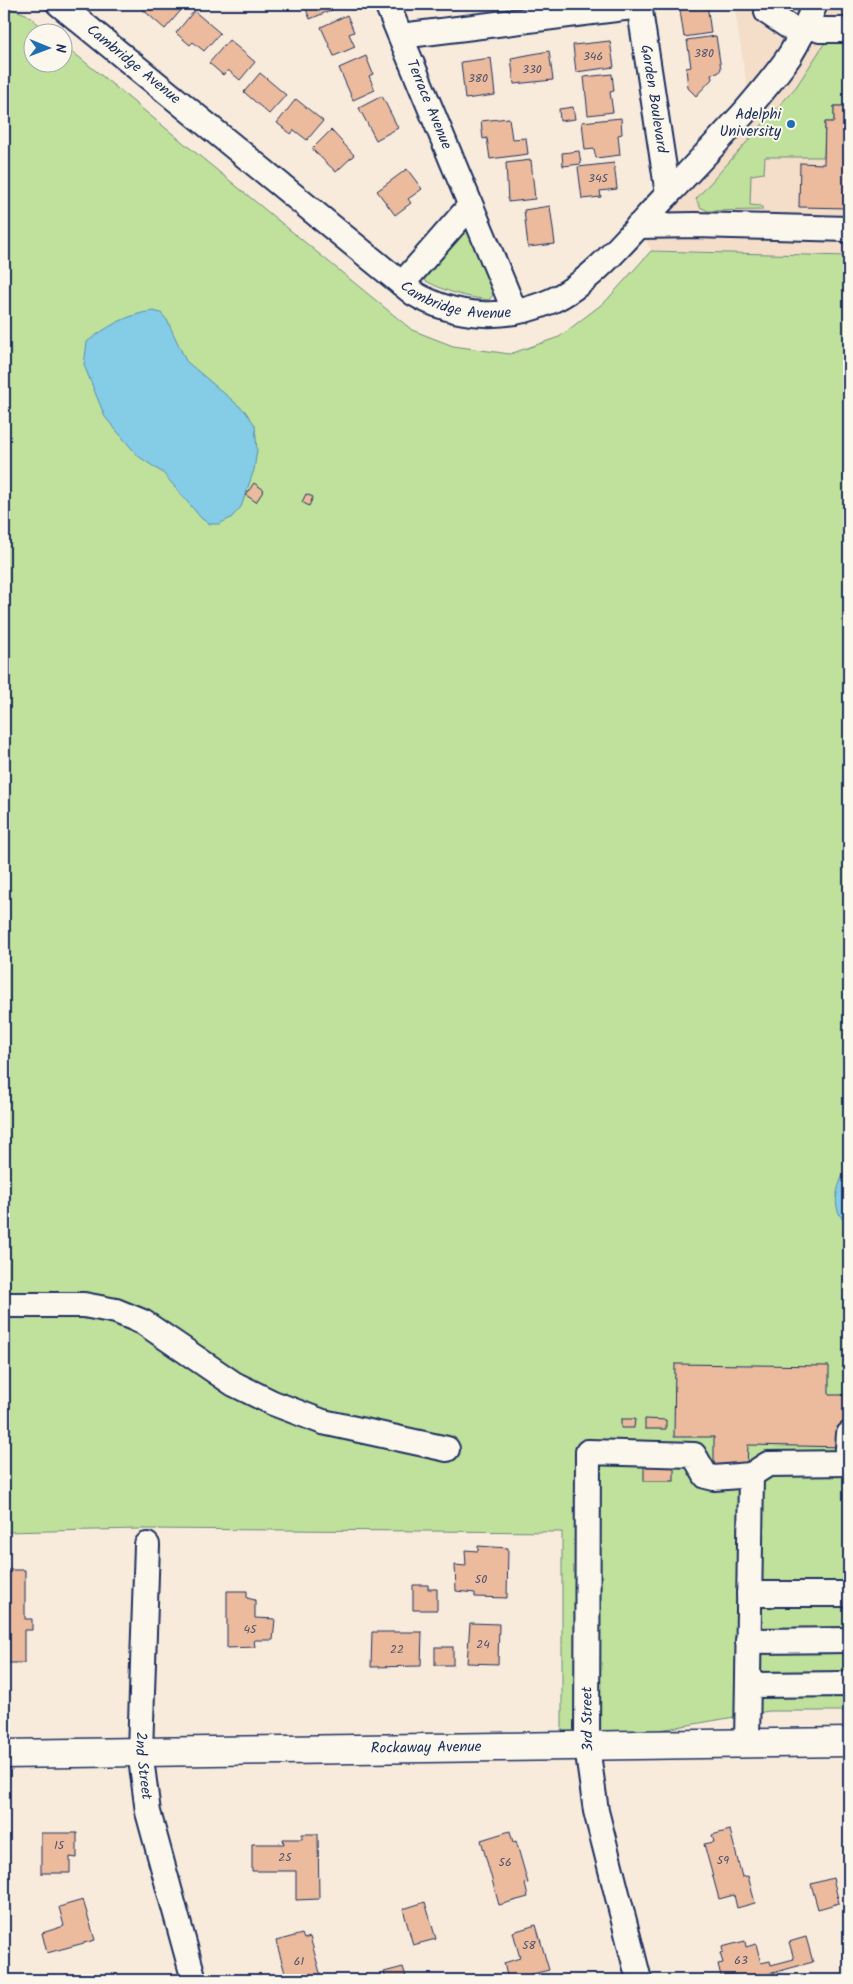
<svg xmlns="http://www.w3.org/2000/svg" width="853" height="1984" font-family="Kalam,sans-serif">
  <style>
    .built { fill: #f4ddc9 }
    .green { fill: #bfe19b; stroke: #6d887c }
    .water { fill: #85cce6; stroke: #5b8db0 }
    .building { fill: #ecbb9d; stroke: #1b2f5e }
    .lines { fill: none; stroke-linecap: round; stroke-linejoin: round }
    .minor-casing { stroke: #1b2f5e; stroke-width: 28 }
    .major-casing { stroke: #1b2f5e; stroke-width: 31 }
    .minor { stroke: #fbf7ec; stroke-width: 24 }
    .major { stroke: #fbf7ec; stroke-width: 28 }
    .poi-dot { fill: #1f6fb2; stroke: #fbf7ec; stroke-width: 2 }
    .labels { text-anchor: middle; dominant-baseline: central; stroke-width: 4; stroke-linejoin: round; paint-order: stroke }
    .number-label { font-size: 12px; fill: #4f526e }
    .street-label { font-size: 15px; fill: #1b2f5e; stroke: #fbf7ec }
    .poi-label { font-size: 15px; fill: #1b2f5e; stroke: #fbf7ec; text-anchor: end }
  </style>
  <rect width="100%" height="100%" fill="#f8ebdc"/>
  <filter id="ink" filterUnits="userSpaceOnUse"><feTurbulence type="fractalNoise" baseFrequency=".02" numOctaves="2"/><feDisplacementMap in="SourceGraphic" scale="10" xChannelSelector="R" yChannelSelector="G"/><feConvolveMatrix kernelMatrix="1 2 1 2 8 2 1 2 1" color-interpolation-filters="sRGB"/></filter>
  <g filter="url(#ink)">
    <path class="built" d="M 734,4 L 849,4 L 849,256 L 651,250 L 638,226 L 750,105 Z"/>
    <g class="green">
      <path d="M 4,6 L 26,14 L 48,32 L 32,32 L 32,62 L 62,62 L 63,44 L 412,330 L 453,346 L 510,354 L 559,337 L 606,301 L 651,251 L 849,256 L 849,1711 L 769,1711 L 562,1747 L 562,1532 L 140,1529 L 4,1532 Z"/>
      <path d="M 849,37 L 849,106 L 834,106 L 834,122 L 825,122 L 824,157 L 765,157 L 764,173 L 751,175 L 750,205 L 761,206 L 763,210 L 708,211 L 700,207 L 696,199 L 796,87 L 828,38 Z"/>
      <path d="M 465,231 L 472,233 L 495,292 L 489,300 C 465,297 446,292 424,280 Z"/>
    </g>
    <g class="water">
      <path d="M 153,311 L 161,313 L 167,320 L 186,361 L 245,411 L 255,425 L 257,450 L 254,470 L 241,507 L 231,518 L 219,524 L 210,524 L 202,519 L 163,473 L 138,456 L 105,417 L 84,365 L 87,342 C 106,327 128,314 153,311 Z"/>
      <path d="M 847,1168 L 849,1168 L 849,1225 C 829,1211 836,1186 847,1168 Z"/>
    </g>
    <g class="building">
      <path d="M 145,4 L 178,4 L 177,5 L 182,9 L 165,29 L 141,8 Z"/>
      <path d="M 304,4 L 340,4 L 341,6 L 310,19 Z"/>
      <path d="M 679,4 L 707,4 L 711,33 L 684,37 Z"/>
      <path d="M 194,11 L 220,33 L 204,51 L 193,42 L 190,45 L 176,33 Z"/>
      <path d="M 347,15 L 354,32 L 349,34 L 355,47 L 334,56 L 321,27 Z"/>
      <path d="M 716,36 L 721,69 L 718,73 L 711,74 L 712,79 L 696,96 L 688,88 L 686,68 L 691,67 L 687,40 Z"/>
      <path d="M 229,40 L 255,62 L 240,80 L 228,70 L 223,75 L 209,63 Z"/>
      <path d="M 610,41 L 614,67 L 576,72 L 573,45 Z"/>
      <path d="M 549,51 L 553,80 L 514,84 L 511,58 Z"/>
      <path d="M 366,56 L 373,74 L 369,76 L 375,90 L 353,100 L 339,68 Z"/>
      <path d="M 491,58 L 495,95 L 465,99 L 461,62 Z"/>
      <path d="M 260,73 L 286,95 L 269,114 L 244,92 Z"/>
      <path d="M 612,74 L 614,91 L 610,92 L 613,112 L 588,115 L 584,77 Z"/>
      <path d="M 382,96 L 398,128 L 376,140 L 359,108 Z"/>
      <path d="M 296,99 L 323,121 L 307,140 L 294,130 L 291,134 L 277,123 Z"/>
      <path d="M 834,106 L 849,106 L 849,208 L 799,207 L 800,163 L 824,164 L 825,122 L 834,122 Z"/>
      <path d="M 573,107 L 575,119 L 560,121 L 559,109 Z"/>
      <path d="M 509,118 L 512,139 L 526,138 L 528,154 L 490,159 L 487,138 L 483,139 L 481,121 Z"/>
      <path d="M 621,118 L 622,134 L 618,135 L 620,155 L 596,158 L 594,149 L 585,150 L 582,122 Z"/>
      <path d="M 331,130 L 354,155 L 336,172 L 312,149 Z"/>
      <path d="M 579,151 L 581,164 L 563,166 L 562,153 Z"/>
      <path d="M 531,160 L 535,199 L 508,202 L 506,163 Z"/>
      <path d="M 614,163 L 617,189 L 600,191 L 601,197 L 582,199 L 578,167 Z"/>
      <path d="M 407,169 L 422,189 L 408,199 L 411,203 L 395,215 L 377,191 Z"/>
      <path d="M 550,206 L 555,244 L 528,247 L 524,210 Z"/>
      <path d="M 254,483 L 264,490 L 256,502 L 246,495 Z"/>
      <path d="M 306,494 L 313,497 L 309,506 L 302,502 Z"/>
      <path d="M 675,1364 L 829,1366 L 829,1395 L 848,1395 L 847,1447 L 748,1445 L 747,1466 L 714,1466 L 714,1437 L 674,1437 Z"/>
      <path d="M 621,1419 L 635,1419 L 634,1428 L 621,1428 Z"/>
      <path d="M 645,1419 L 666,1420 L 666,1429 L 645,1429 Z"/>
      <rect x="644" y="1465" width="30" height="16"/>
      <path d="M 478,1546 L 508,1548 L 507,1598 L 475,1597 L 475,1593 L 456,1591 L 455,1565 L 466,1566 L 465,1550 L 478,1551 Z"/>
      <path d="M 4,1570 L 25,1570 L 25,1619 L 32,1619 L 32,1630 L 24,1630 L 24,1663 L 4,1663 Z"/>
      <path d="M 413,1585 L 428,1585 L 428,1589 L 437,1589 L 437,1610 L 413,1610 Z"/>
      <path d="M 227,1591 L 247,1591 L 247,1598 L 255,1600 L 255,1618 L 275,1619 L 273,1640 L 254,1640 L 255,1647 L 227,1648 Z"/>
      <path d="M 470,1623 L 499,1624 L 498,1664 L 467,1663 Z"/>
      <path d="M 372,1632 L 422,1632 L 421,1666 L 371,1667 Z"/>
      <rect x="435" y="1647" width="18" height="18"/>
      <path d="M 730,1830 L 742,1877 L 748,1876 L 755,1903 L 737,1908 L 734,1895 L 719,1899 L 704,1844 L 714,1842 L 712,1835 Z"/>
      <path d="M 510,1831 L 513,1842 L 516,1841 L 528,1883 L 525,1884 L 528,1897 L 499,1905 L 481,1840 Z"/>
      <path d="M 41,1833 L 77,1833 L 77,1858 L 70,1857 L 70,1873 L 41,1873 Z"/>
      <path d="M 302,1834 L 318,1834 L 319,1899 L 296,1900 L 296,1871 L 252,1871 L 252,1844 L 284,1844 L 283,1839 L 302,1839 Z"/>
      <path d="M 833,1878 L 839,1903 L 818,1909 L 811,1884 Z"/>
      <path d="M 83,1900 L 95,1940 L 47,1953 L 42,1933 L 64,1926 L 59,1907 Z"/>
      <path d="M 425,1902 L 436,1939 L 413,1945 L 403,1909 Z"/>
      <path d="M 536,1925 L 549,1970 L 508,1980 L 504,1963 L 520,1958 L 513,1932 Z"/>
      <path d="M 302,1934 L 304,1939 L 310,1937 L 322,1980 L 287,1980 L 276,1941 Z"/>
      <path d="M 806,1937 L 813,1962 L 746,1980 L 722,1980 L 718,1964 L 723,1963 L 720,1953 L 723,1952 L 722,1947 L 745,1941 L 746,1947 L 756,1944 L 761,1963 L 770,1961 L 771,1965 L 794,1959 L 789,1942 Z"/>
      <path d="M 403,1967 L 407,1980 L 386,1980 L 384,1972 Z"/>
    </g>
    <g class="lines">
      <defs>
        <g id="minor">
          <path id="s1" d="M 59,4 L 413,293 C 455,318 506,321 551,301 C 593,283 635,228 668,194 C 693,168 718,141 743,114 C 759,95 776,76 790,55 C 800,39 808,21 815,4"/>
          <path id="s2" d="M 387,4 L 515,312"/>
          <path id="s3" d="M 639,4 L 668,194"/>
          <path d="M 767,12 L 801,35"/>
          <path d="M 807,24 L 820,30 L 849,30"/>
          <path d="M 401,36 L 640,6"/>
          <path d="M 638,226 L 695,225 L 849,229"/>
          <path d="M 402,284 L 470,206"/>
          <path d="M 4,1305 L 84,1305 L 116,1311 L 143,1322 L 234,1384 L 273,1403 L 323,1422 L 447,1449"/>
          <path d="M 847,1462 L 849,1434"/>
          <path d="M 751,1475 L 768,1464 L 849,1463"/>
          <path id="s4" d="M 147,1545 L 140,1751 L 148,1812 L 194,1980"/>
          <path d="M 749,1594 L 849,1594"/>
          <path d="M 748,1641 L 849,1640"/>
          <path d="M 748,1685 L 849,1684"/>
          <path d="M 639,1980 L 596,1811 L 587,1747 L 588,1452 L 694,1455 L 706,1476 L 714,1478 L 751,1475 L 747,1744"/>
        </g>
        <g id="major">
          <path id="s5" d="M 4,1754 L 849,1742"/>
        </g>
      </defs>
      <use href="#minor" class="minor-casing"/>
      <use href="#major" class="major-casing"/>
      <use href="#minor" class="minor"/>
      <use href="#major" class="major"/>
    </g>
  </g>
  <circle class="poi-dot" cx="791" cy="124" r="5"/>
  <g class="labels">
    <g class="number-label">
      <text x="704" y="53">380</text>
      <text x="593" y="56">346</text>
      <text x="532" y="69">330</text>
      <text x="478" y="78">380</text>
      <text x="598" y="178">345</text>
      <text x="481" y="1579">50</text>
      <text x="250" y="1629">45</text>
      <text x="483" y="1644">24</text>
      <text x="397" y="1649">22</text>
      <text x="59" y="1845">15</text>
      <text x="285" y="1857">25</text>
      <text x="723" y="1860">59</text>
      <text x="505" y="1862">56</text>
      <text x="529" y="1945">58</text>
      <text x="741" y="1960">63</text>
      <text x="299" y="1961">61</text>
    </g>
    <g class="street-label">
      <text stroke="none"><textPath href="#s1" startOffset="96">Cambridge Avenue</textPath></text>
      <text stroke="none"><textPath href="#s3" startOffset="96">Garden Boulevard</textPath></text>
      <text stroke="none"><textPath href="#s2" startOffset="109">Terrace Avenue</textPath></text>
      <text stroke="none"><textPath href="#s1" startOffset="501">Cambridge Avenue</textPath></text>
      <text transform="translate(588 1719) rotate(-91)">3rd Street</text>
      <text stroke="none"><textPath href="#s5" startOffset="422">Rockaway Avenue</textPath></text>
      <text stroke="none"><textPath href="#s4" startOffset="221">2nd Street</textPath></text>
    </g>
    <g class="poi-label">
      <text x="781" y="115">Adelphi<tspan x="781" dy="17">University</tspan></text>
    </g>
  </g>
  <rect width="853" height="1984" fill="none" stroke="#fbf7ec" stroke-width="20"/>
  <rect x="10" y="10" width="833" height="1964" fill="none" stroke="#1b2f5e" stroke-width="2" filter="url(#ink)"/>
  <g transform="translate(48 48) rotate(91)"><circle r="24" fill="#fbf7ec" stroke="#a1a7b3"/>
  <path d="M0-4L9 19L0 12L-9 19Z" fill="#1f6fb2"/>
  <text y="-8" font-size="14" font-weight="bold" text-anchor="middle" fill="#1b2f5e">N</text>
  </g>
</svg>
